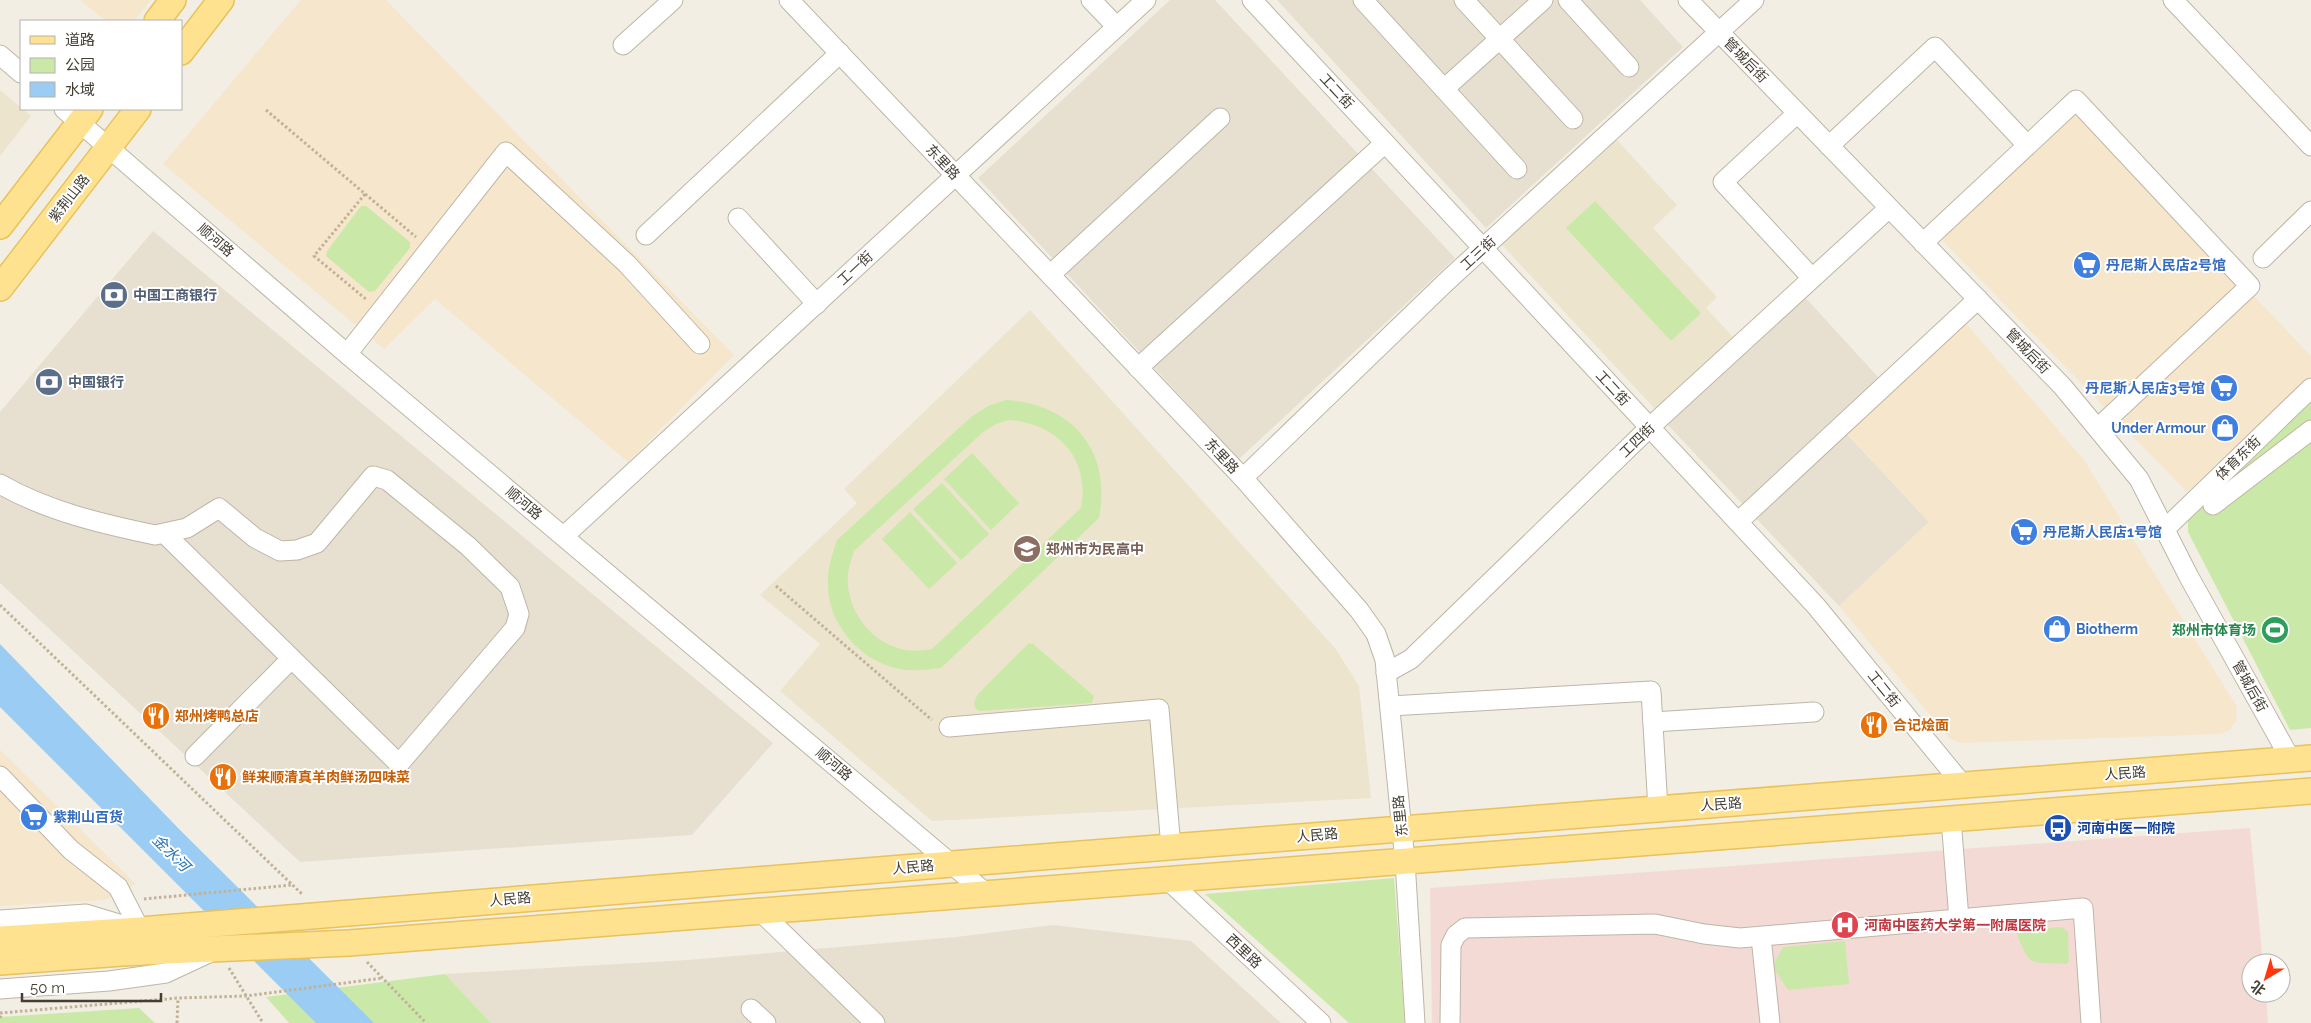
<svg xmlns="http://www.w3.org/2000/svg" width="2311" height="1023" font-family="Raleway,'Noto Sans SC',sans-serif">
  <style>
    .residential { fill: #e7e0d0 }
    .commercial { fill: #f6e6cc }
    .education { fill: #ece4cc }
    .medical { fill: #f4dad5 }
    .green { fill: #cae9a9; fill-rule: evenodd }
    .water { fill: #9bccf3 }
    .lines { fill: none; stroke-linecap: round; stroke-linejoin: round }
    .minor-casing { stroke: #beb6a5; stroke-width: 21 }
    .major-casing { stroke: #e8c25b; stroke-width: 28 }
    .path { stroke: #c0b296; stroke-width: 3; stroke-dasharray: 2.5 2.5; stroke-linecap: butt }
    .minor { stroke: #fff; stroke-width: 19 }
    .major { stroke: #ffe28f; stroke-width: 25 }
    .labels { text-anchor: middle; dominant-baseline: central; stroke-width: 4; stroke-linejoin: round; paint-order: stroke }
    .street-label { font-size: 14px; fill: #443e33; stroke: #fff }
    .shop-label { font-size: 14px; font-weight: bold; fill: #366cbe; stroke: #fff; text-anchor: start }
    .service-label { font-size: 14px; font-weight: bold; fill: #4e5e75; stroke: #fff; text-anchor: start }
    .education-label { font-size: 14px; font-weight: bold; fill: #785e54; stroke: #fff; text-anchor: start }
    .leisure-label { font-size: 14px; font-weight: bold; fill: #27864d; stroke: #fff; text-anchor: end }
    .food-label { font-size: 14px; font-weight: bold; fill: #c56008; stroke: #fff; text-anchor: start }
    .transit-label { font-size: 14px; font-weight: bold; fill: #164399; stroke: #fff; text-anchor: start }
    .health-label { font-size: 14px; font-weight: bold; fill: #be3a42; stroke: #fff; text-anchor: start }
    .water-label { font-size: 15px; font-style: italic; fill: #2875b4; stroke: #fff }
  </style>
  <rect width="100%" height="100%" fill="#f2eee3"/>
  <g class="residential">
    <path d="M 1170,0 L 1215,0 L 1455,258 L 1239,459 L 978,178 Z"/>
    <path d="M 1277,0 L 1640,0 L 1683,47 L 1486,228 Z"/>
    <path d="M 153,231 L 773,743 L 692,835 L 300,862 L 0,583 L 0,412 Z"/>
    <path d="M 1803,295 L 1890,390 L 1845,432 L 1929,522 L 1839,606 L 1665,422 Z"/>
    <path d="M 1053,925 L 1191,941 L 1281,1023 L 491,1023 L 445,974 L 687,960 L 956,937 Z"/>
  </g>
  <g class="commercial">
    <path d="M 80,0 L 151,0 L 134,21 L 106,21 Z"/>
    <path d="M 301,0 L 386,0 L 734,355 L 628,462 L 435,299 L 384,349 L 163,164 Z"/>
    <path d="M 2075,108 L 2311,356 L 2311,376 L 2187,492 L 1940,238 Z"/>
    <path d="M 1964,321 L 2084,460 L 2237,707 L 2236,720 L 2230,730 L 2220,734 L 1961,743 L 1950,739 L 1839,606 L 1929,522 L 1845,431 Z"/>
    <path d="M 0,750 L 136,884 L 105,900 L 0,906 Z"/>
  </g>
  <g class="education">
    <path d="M 0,90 L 31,116 L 0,156 Z"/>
    <path d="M 1616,139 L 1677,205 L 1653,228 L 1717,297 L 1706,308 L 1733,337 L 1656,410 L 1502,245 Z"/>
    <path d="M 1030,310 L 1335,648 L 1359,686 L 1371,798 L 932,821 L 780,691 L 820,644 L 760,595 L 857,503 L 844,489 Z"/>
  </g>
  <path class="medical" d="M 2250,828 L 2263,963 L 2251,963 L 2251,993 L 2266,993 L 2268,1023 L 1432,1023 L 1430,888 Z"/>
  <g class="green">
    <path d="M 1595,201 L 1701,313 L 1671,341 L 1566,228 Z"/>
    <path d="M 361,206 L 366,206 L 410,242 L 410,248 L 375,291 L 369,292 L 326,256 L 327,251 Z"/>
    <path d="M 2311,397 L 2311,728 L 2290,730 L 2188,532 L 2188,518 Z"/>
    <path d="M 1006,400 C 1073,404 1112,451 1099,518 L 941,668 C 924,670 908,672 892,667 C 857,657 828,622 828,585 C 827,569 832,555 837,540 L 971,417 L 988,406 ZM 1009,420 C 1057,423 1091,459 1081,508 L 932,649 C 921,651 909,652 898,648 C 866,639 845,605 848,573 C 849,566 852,558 854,551 L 983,432 L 996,424 Z"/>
    <path d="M 972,453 L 1019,503 L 991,530 L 944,479 Z"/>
    <path d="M 942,483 L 989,534 L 961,560 L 913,509 Z"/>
    <path d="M 910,512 L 957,563 L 929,589 L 882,539 Z"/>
    <path d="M 1029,643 L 1033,644 L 1094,696 L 1092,703 L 980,711 L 975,708 L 974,702 L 978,694 Z"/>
    <path d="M 1394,878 L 1405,1023 L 1349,1023 L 1205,894 Z"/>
    <path d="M 2062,927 L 2068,932 L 2069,961 L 2067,964 C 2030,963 2029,967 2016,931 Z"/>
    <path d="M 1845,941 L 1849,984 L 1788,990 L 1776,972 L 1774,963 L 1783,947 Z"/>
    <path d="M 445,974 L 491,1023 L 289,1023 L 266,997 Z"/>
    <path d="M 139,1008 L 155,1023 L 0,1023 L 0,1017 Z"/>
  </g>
  <path class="water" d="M 0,644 L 180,830 L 374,1023 L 316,1023 L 0,707 Z"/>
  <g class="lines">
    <defs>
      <g id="minor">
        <path d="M 789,0 L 1243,478 L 1359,610 L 1376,634 L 1385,660 L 1405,861 L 1415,1023"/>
        <path d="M 1091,0 L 1117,27"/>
        <path d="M 1252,0 L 1816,606 L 1963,785"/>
        <path d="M 1363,0 L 1517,169"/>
        <path d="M 1464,0 L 1573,119"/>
        <path d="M 1568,0 L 1629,67"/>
        <path d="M 1688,0 L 2063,387 L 2139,479 L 2189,577 L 2291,760"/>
        <path d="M 2173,0 L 2311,146"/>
        <path d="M 623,45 L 673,0"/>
        <path d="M 0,55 L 21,73"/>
        <path d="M 1444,89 L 1543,0"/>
        <path d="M 64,109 L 347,354 L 987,894"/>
        <path d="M 1791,119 L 1723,182 L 1812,278"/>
        <path d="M 1829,146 L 1935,47 L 2027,145"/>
        <path d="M 738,218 L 817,304"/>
        <path d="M 646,235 L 840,53"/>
        <path d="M 1923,243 L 2076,100 L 2250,286 L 2098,428"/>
        <path d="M 2263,258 L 2311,211"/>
        <path d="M 1050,275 L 1220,118"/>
        <path d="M 347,354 L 506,152 L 627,264 L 700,344"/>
        <path d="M 1138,368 L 1385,143"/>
        <path d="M 1243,478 L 1447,281 L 1754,0"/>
        <path d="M 0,484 C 47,511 102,524 155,535 L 187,528 L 219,508 L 255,538 L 280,551 L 297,550 L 317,543 L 373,476 L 387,480 L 468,546 L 510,587 L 519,614 L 515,628 L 399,764 L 164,533"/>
        <path d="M 2213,505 L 2311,430"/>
        <path d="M 1738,522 L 1978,299"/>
        <path d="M 2165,529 L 2311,388"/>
        <path d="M 564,536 L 1146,0"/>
        <path d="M 1386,673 L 1411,659 L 1650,427 L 1889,208"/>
        <path d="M 1390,706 L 1651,691 L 1658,809"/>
        <path d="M 1653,722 L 1814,712"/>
        <path d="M 949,727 L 1159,709 L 1171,847"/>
        <path d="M 195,756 L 291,659"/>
        <path d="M 0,776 L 71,850 L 118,887 L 140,930"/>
        <path d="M 1951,819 L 1959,919"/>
        <path d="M 1168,880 L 1321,1023"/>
        <path d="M 760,911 L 875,1023"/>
        <path d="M 0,920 L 86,914 L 129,927"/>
        <path d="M 1761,937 L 1770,1023"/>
        <path d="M 0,989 L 109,981 L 166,973 L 211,952"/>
        <path d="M 751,1009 L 766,1023"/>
        <path d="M 1450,1023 L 1451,945 L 1456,935 L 1465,928 L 1655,924 L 1704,934 L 1740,938 L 2083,908 L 2091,1023"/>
      </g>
      <g id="major">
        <path d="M 157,21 L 173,0"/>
        <path d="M 181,52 L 221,0"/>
        <path d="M 0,226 L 90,109"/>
        <path d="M 0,288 L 138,109"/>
        <path d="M 0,939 L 140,930 L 952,864 L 2311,758"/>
        <path d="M 0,962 L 122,953 L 349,943 L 2311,791"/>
      </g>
    </defs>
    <use href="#minor" class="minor-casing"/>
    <use href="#major" class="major-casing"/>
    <g class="path">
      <path d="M 266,110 L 416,237"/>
      <path d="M 365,194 L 314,256 L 367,300"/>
      <path d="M 776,586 L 932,720"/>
      <path d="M 0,605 L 303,895"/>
      <path d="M 144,899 L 292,885"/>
      <path d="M 367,962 L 426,1023"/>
      <path d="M 229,968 L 263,1023"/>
      <path d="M 0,1013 L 178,998 L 246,996 L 383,978"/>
      <path d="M 0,1018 L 2,1013"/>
      <path d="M 177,1023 L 178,998"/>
    </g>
    <use href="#minor" class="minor"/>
    <use href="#major" class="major"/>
  </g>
  <defs>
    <symbol id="supermarket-disc" viewBox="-11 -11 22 22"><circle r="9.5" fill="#3f7fe0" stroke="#fff"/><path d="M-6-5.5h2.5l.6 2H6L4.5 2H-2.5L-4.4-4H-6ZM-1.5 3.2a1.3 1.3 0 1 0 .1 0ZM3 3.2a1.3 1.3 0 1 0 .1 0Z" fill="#fff"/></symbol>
    <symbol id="bank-disc" viewBox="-11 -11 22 22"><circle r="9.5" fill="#5c6f8a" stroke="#fff"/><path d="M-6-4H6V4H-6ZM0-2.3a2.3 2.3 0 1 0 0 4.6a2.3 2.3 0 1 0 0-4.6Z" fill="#fff"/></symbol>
    <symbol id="shop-disc" viewBox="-11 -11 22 22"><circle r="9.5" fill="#3f7fe0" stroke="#fff"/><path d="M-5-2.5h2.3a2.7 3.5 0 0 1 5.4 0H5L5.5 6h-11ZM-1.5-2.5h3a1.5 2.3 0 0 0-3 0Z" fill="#fff"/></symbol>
    <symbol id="school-disc" viewBox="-11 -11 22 22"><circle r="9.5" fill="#8d6e63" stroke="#fff"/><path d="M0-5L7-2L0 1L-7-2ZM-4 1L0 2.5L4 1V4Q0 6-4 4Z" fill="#fff"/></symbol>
    <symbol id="stadium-disc" viewBox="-11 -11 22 22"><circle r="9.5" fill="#2e9e5b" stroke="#fff"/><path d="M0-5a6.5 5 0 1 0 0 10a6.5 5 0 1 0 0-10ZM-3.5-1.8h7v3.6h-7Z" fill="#fff"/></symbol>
    <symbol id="restaurant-disc" viewBox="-11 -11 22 22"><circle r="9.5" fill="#e8710a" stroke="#fff"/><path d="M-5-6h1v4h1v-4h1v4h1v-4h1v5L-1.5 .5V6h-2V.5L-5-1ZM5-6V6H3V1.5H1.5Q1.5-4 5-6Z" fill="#fff"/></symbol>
    <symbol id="bus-disc" viewBox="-11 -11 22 22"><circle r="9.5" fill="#1a4fb4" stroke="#fff"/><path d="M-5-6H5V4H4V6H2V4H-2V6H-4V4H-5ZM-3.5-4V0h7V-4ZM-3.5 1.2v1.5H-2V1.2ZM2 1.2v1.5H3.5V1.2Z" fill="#fff"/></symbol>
    <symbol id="hospital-disc" viewBox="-11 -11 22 22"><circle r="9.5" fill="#e0444e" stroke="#fff"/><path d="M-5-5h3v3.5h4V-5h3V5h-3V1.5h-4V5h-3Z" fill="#fff"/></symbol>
  </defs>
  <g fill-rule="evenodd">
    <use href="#supermarket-disc" x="2071" y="249" width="32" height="32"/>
    <use href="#bank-disc" x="98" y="279" width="32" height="32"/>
    <use href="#bank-disc" x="33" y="366" width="32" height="32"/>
    <use href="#supermarket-disc" x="2208" y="372" width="32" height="32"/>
    <use href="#shop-disc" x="2209" y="412" width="32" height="32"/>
    <use href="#supermarket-disc" x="2008" y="516" width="32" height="32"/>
    <use href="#school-disc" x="1011" y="533" width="32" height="32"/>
    <use href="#shop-disc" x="2041" y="613" width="32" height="32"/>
    <use href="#stadium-disc" x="2259" y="614" width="32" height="32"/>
    <use href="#restaurant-disc" x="140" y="700" width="32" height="32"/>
    <use href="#restaurant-disc" x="1858" y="709" width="32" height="32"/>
    <use href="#restaurant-disc" x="207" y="761" width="32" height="32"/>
    <use href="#supermarket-disc" x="18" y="801" width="32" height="32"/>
    <use href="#bus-disc" x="2042" y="812" width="32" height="32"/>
    <use href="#hospital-disc" x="1829" y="909" width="32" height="32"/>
  </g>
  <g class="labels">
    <g class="street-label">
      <text transform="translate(1746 60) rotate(46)">管城后街</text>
      <text transform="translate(1337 91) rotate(47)">工二街</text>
      <text transform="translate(943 162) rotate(47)">东里路</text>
      <text transform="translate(69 198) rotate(-52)">紫荆山路</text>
      <text transform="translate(216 240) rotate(41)">顺河路</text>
      <text transform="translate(1478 253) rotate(-43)">工三街</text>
      <text transform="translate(855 268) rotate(-43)">工一街</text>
      <text transform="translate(2028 351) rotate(46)">管城后街</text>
      <text transform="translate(1613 388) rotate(47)">工二街</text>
      <text transform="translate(1637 440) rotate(-44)">工四街</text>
      <text transform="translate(1222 456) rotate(47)">东里路</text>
      <text transform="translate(2238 458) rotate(-44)">体育东街</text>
      <text transform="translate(524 503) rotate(40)">顺河路</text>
      <text transform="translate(2250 686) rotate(61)">管城后街</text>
      <text transform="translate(1884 689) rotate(51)">工二街</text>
      <text transform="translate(834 764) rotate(40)">顺河路</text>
      <text transform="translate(2125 773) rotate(-4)">人民路</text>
      <text transform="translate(1721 804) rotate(-4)">人民路</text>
      <text transform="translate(1400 816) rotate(-96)">东里路</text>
      <text transform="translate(1317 835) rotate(-5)">人民路</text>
      <text transform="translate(913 867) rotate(-5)">人民路</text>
      <text transform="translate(510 899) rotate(-5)">人民路</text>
      <text transform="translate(1244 951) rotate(43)">西里路</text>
    </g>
    <g class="shop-label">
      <text x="2106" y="265">丹尼斯人民店2号馆</text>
      <text x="2205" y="388" text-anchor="end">丹尼斯人民店3号馆</text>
      <text x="2206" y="428" text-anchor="end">Under Armour</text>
      <text x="2043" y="532">丹尼斯人民店1号馆</text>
      <text x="2076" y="629">Biotherm</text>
      <text x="53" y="817">紫荆山百货</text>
    </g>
    <g class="service-label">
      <text x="133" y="295">中国工商银行</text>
      <text x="68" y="382">中国银行</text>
    </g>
    <g class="education-label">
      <text x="1046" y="549">郑州市为民高中</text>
    </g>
    <g class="leisure-label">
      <text x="2256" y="630">郑州市体育场</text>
    </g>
    <g class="food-label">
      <text x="175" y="716">郑州烤鸭总店</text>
      <text x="1893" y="725">合记烩面</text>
      <text x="242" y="777">鲜来顺清真羊肉鲜汤四味菜</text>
    </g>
    <g class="transit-label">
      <text x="2077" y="828">河南中医一附院</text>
    </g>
    <g class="health-label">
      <text x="1864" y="925">河南中医药大学第一附属医院</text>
    </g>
    <g class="water-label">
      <text transform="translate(171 853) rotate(45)">金水河</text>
    </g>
  </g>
  <rect x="20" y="20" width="162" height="90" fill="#ffffff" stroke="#b4b2ad"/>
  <rect x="30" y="36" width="25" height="8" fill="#ffe28f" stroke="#b4b2ad"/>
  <text x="65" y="45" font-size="15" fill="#443e33">道路</text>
  <rect x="30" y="58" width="25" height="15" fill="#cae9a9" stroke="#b4b2ad"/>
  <text x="65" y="70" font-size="15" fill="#443e33">公园</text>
  <rect x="30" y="82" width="25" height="15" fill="#9bccf3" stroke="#b4b2ad"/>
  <text x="65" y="95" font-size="15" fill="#443e33">水域</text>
  <g transform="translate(2266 978) rotate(218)"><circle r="24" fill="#ffffff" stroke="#b4b2ad"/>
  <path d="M0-4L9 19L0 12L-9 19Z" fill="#ff380d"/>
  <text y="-8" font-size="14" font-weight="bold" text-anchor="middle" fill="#443e33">北</text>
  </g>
  <path d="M22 993v8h139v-8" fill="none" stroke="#443e33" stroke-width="2.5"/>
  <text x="30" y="993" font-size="15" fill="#443e33" stroke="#ffffff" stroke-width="4" paint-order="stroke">50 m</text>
</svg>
